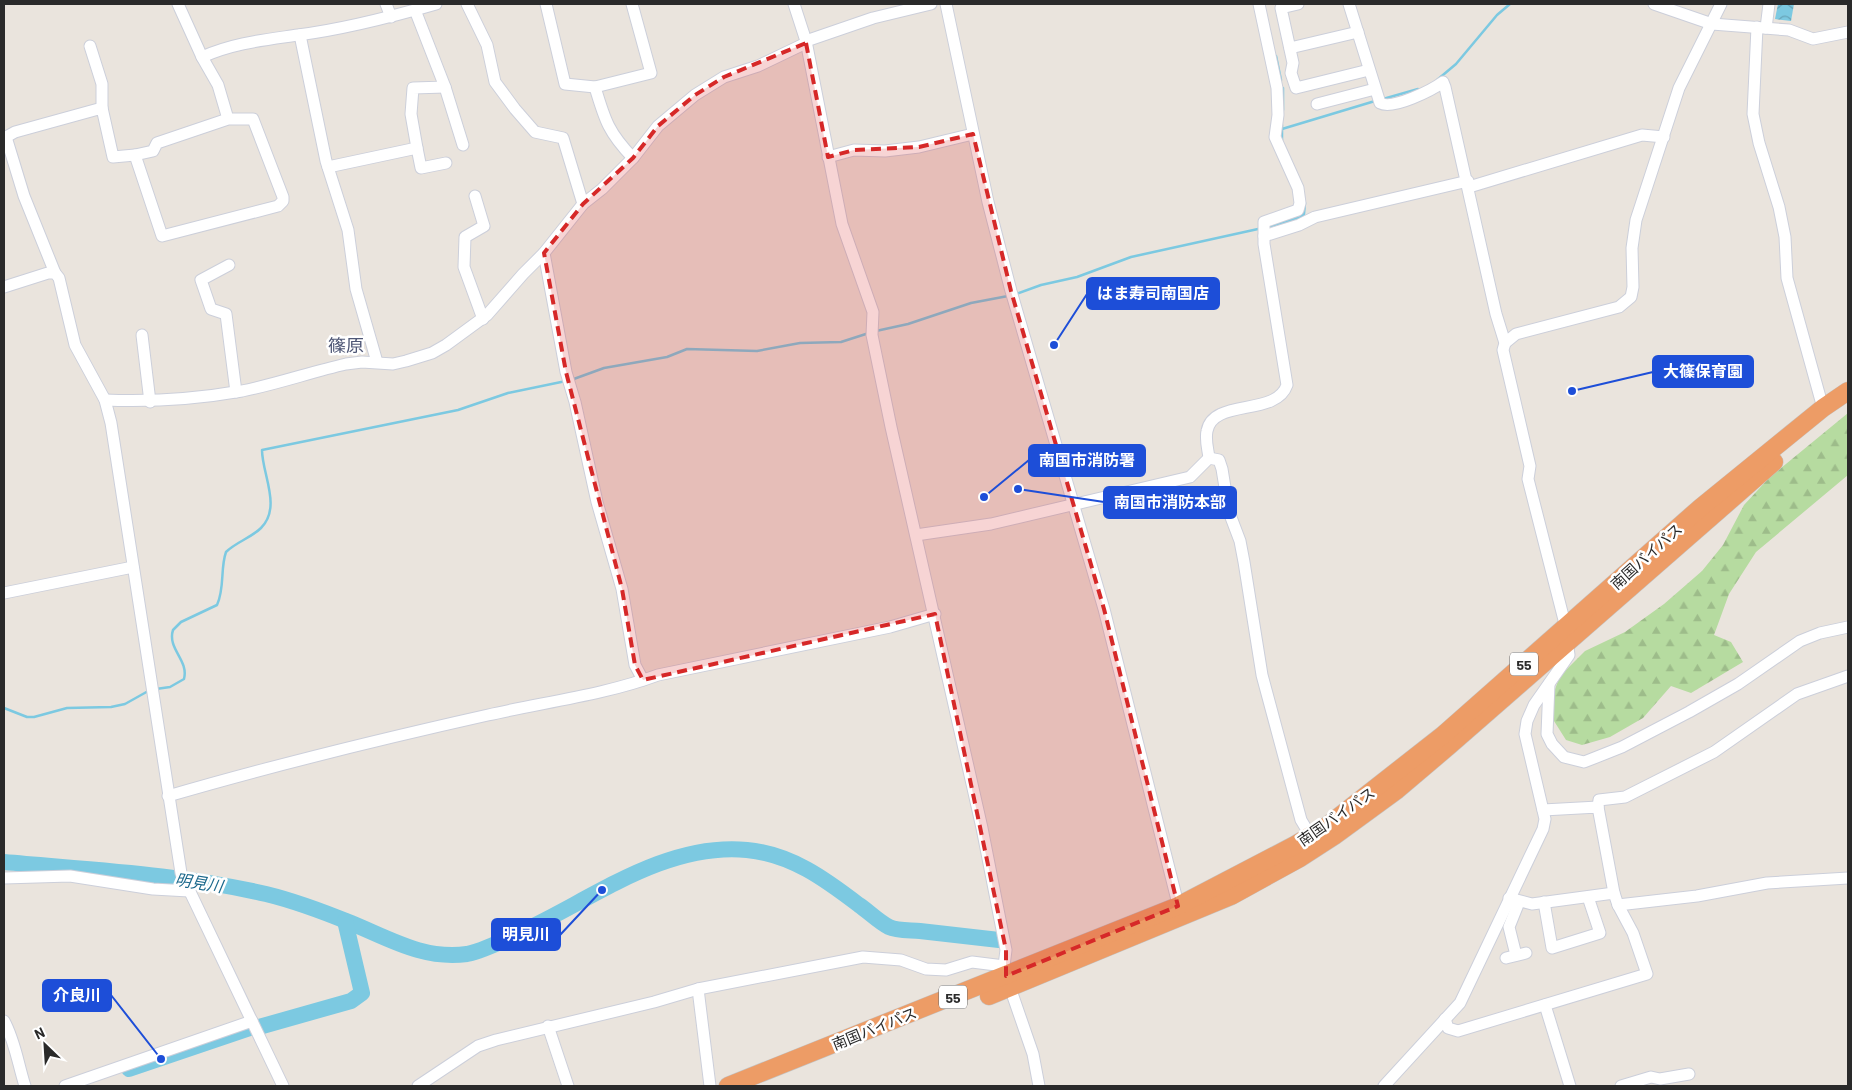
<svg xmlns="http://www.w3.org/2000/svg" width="1852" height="1090" font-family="Barlow,'Noto Sans JP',sans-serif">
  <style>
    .forest { fill: url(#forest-firs) }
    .water { fill: url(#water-waves) }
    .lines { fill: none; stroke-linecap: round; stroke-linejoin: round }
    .stream { stroke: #7cc9e1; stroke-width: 2.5 }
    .river { stroke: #7cc9e1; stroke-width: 16 }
    .minor-casing { stroke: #cccfda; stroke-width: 13 }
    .highway-casing { stroke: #c3c3c3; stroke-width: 19 }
    .minor { stroke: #fff; stroke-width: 11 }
    .highway { stroke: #ed9c66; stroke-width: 18 }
    .marked { fill: #d62828; fill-opacity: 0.2; stroke: #d62828; stroke-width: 4; stroke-dasharray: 10 6; stroke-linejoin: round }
    .labels { text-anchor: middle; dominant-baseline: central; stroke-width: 5; stroke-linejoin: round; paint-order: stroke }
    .shield { fill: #fff; stroke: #6a6a6a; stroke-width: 1 }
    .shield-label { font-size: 14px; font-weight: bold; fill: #2a2a2a }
    .street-label { font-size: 15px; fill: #2a2a2a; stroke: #fff }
    .water-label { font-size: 16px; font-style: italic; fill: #1c698c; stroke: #fff }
    .quarter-label { font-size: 18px; fill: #4f5776; stroke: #fff }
    .leader { fill: none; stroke: #1d4ed8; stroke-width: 2 }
    .callout-dot { fill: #1d4ed8; stroke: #fff; stroke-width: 2 }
    .callout { fill: #1d4ed8; stroke: #1d4ed8; stroke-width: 2 }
    .callout-label { font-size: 16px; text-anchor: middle; font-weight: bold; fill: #fff }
  </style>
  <defs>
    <pattern id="forest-firs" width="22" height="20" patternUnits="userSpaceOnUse" patternTransform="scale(1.25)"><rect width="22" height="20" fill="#b6dba0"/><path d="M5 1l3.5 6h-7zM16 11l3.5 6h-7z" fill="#9dbc8a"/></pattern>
    <pattern id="water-waves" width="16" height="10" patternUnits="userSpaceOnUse" patternTransform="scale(1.25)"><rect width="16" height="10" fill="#7cc9e1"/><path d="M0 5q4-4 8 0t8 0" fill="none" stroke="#66a3b7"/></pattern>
  </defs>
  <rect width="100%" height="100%" fill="#eae4dd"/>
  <path class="forest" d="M 1848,413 L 1848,475 L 1756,552 L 1729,594 L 1714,635 L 1731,642 L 1743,662 L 1691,693 L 1671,686 L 1643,718 L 1610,737 L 1582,745 L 1566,740 L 1554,721 L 1552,697 L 1560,676 L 1585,651 L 1625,632 L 1664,604 L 1702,571 L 1723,545 L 1744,505 L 1769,478 Z"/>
  <path class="water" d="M 1778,4 L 1794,4 L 1791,21 L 1775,19 Z"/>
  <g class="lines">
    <g class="stream">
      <path d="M 1276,56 L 1281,80"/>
      <path d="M 1437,80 L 1456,64 L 1497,15 L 1510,4"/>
      <path d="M 1283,88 L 1283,110"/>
      <path d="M 1383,99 L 1418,89"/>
      <path d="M 1282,129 L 1375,101"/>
      <path d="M 1282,140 L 1282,125"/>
      <path d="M 1271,226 L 1301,217 L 1304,214 L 1305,203"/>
      <path d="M 1016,294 L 1041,285 L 1077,277 L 1131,257 L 1258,229"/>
      <path d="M 876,331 L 908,324 L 971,303 L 1008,296"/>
      <path d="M 571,380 L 604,368 L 667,357 L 687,349 L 757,351 L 800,343 L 841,342 L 869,333"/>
      <path d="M 156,689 L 170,687 L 184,679 C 189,660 167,649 173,630 L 181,622 L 217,605 C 225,588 220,569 226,552 C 236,542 251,538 261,528 C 282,507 262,474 262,450 L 458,410 L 508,393 L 566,381"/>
      <path d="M 4,708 L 27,717 L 34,717 L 67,708 L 111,707 L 125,704 L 150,690"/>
    </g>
    <g class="river">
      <path d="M 4,862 C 92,870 180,874 266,894 C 295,901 324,912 351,923 C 390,939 424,960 467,954 C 486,950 504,940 521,932 C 591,900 665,842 747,850 C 791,854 825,879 859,905 C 868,911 879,922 889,927 C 897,931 911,930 920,931 C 947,934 973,937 999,940"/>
      <path d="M 259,1027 L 351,1001 L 362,993 L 345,921"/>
      <path d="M 129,1069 L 250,1028"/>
    </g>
    <defs>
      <g id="minor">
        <path d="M 178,4 L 202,57 L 218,85 L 228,119 L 157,143 L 153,151 L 135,155 L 162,236 L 278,206 L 283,201 L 283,197 L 253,119 L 228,119"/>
        <path d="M 386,4 L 391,17"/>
        <path d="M 467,4 L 487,45 L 495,82 L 515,109 L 535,132 L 563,138 L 583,204"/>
        <path d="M 546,4 L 565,84 L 595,87"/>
        <path d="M 632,4 L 651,73 L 595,87 C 605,121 609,133 633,158"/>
        <path d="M 794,4 L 806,41 L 842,224 L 873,312 L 872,335 L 891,427 L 982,828 L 1006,950 L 1004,966 L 1006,976 L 1033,1054 L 1039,1086"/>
        <path d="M 946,4 L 988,202 L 1011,291 L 1104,609 L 1180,912"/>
        <path d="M 1298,4 L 1281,8 L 1293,63 L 1291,73 L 1296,88 L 1369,70"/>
        <path d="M 1349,4 L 1380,103 C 1393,110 1432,90 1443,82 L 1445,87 L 1496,314 L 1505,343 L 1503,350 L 1530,466 L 1528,479 L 1564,620 L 1569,655 L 1534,705 L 1527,721 L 1525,734 L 1545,819 L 1543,829 L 1460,1003 L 1384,1086"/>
        <path d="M 1654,4 L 1712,24 L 1789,30 L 1813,39 L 1848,32"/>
        <path d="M 1757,27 L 1753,114 L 1759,143 L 1779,207 L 1785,237 L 1787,278 L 1823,408"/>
        <path d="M 1766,28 L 1769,4"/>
        <path d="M 300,35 L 326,161 L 348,230 L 356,289 L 377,362"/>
        <path d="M 806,41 L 873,18 L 931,4"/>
        <path d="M 90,46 L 102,84 L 102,108"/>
        <path d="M 1290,48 L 1358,32"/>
        <path d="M 202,57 C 233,43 264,40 298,35 C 345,29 391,17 436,4"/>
        <path d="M 445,87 L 463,145"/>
        <path d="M 1317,104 L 1375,89"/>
        <path d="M 6,137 L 15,132 L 102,108 L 113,157 L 135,155"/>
        <path d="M 4,138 L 6,137 L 24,196 L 55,273"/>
        <path d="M 417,148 L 421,168 L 446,163"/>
        <path d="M 828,157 L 854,150 L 885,151 L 919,147 L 973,134"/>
        <path d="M 328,167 L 417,148 L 411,114 L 413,88 L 445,87 L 415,10"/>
        <path d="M 1469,187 L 1642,135 L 1664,137"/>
        <path d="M 475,196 L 484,226 L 465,237 L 464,267 L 483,319"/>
        <path d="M 1264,236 L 1299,225 L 1315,217 L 1468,181"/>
        <path d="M 544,253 L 566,372 L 575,402 L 597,502 L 622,589 L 635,665 L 643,680"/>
        <path d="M 229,265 L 201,280 L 211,309 L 226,314 L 236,392"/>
        <path d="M 4,287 L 48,273 L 55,273 L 59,278 L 75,345 L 105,400 L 111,423 L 181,873 L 283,1086"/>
        <path d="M 142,335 L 150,402"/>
        <path d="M 1505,343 L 1516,334 L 1619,307 L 1631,297 L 1633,287 L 1632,248 L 1636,220 L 1679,88 L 1721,4"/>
        <path d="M 105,400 C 151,402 196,399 242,391 C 277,384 311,372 346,364 L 362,362 L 393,364 L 406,361 L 432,353 L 446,345 L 487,315 L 523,274 L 544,253 L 583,204 L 602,189 L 633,158 L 658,126 L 695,95 L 724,77 L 758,66 L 806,43"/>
        <path d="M 1209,458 C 1208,449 1205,440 1207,431 C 1213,398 1276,417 1287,385 L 1264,244 L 1264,222 L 1298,210 L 1300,203 L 1298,188 L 1275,137 L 1278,115 L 1277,88 L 1259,4"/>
        <path d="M 916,535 L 991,524 L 1190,477 L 1209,458 L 1219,460 L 1222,469 L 1229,512 L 1240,541 L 1244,562 L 1262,675 L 1301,820 L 1313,840"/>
        <path d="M 4,593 L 133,567"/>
        <path d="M 1549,684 L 1547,734 L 1552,744 L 1564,757 L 1584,762 L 1622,747 L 1689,712 L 1738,684 L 1800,641 L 1820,633 L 1848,627"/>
        <path d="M 168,796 C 274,765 381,739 488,715 C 545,702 604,695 658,675 L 890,627 L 935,614"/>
        <path d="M 1598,807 L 1599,800 L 1625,797 L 1714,752 L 1797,694 L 1848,676"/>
        <path d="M 1543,810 L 1598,807 L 1614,893"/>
        <path d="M 4,878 L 70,876 L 153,889 L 189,891"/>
        <path d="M 1509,898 L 1532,904 L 1614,893 L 1618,905 L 1697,896 L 1767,883 L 1848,878"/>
        <path d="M 1544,902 L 1552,948 L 1600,933 L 1588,897"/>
        <path d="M 1516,955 L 1509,927 L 1519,902"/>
        <path d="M 1506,958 L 1526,953"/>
        <path d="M 698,989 L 710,1086"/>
        <path d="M 1545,1005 L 1570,1086"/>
        <path d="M 1445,1019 L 1448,1028 L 1458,1031 L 1647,974 L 1633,933 L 1618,905"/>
        <path d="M 4,1021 C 15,1041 18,1064 25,1086"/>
        <path d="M 548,1026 L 568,1086"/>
        <path d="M 65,1086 L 252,1021"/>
        <path d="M 418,1086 L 478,1046 L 496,1040 L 654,1002 L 698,989 L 863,957 L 901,960 L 926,969 L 946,970 L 972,962 L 1004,966"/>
        <path d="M 1621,1086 L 1651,1077 L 1660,1079 L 1689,1074"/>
      </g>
      <g id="highway">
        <path d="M 989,996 L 1231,896 L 1300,858 L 1334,836 L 1397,790 L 1450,745 L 1774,462"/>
        <path d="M 728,1086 L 1178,906 L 1295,845 L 1327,826 L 1443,735 L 1700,508 L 1823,408 L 1848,391"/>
      </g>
    </defs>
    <use href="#minor" class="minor-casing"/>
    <use href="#highway" class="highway-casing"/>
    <use href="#minor" class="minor"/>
    <use href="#highway" class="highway"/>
  </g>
  <path class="marked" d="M 806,43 L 828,157 L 854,150 L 919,147 L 973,134 L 1011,291 L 1104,609 L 1178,906 L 1006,976 L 1006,950 L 935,614 L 643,680 L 635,665 L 622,589 L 566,372 L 544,253 L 583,204 L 633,158 L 658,126 L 695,95 L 724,77 Z"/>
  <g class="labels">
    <g class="shield">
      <rect x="1510" y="652.5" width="28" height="23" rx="4"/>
      <rect x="939" y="985.5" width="28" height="23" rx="4"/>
    </g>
    <g class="shield-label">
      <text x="1524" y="664">55</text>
      <text x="953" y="997">55</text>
    </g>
    <g class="street-label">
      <text transform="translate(1646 556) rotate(-42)">南国バイパス</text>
      <text transform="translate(1336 816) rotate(-35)">南国バイパス</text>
      <text transform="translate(874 1028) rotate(-22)">南国バイパス</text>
    </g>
    <g class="water-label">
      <text transform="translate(199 882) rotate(9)">明見川</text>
    </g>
    <g class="quarter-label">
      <text x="346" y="345">篠原</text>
    </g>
  </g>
  <path class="leader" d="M1054 345L1087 294M1572 391L1653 372M984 497L1029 460M1018 489L1104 502M602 890L560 935M161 1059L111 995"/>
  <g class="callout-dot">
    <circle cx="1054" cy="345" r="5"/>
    <circle cx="1572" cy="391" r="5"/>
    <circle cx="984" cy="497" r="5"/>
    <circle cx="1018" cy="489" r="5"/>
    <circle cx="602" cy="890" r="5"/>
    <circle cx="161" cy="1059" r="5"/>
  </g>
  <g class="callout">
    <rect x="1087" y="278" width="132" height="31" rx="5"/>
    <rect x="1653" y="356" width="100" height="31" rx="5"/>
    <rect x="1029" y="445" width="116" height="31" rx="5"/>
    <rect x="1104" y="487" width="132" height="31" rx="5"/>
    <rect x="492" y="919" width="68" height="31" rx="5"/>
    <rect x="43" y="980" width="68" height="31" rx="5"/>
  </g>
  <g class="callout-label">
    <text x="1153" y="299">はま寿司南国店</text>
    <text x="1703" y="377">大篠保育園</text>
    <text x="1087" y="466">南国市消防署</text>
    <text x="1170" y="508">南国市消防本部</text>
    <text x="526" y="940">明見川</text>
    <text x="77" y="1001">介良川</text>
  </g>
  <rect width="1852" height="1090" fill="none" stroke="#2a2a2a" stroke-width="10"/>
  <g transform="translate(45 1045) rotate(335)" stroke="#ffffff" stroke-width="4" paint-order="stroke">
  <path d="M0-4L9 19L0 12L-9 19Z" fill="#2a2a2a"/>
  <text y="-8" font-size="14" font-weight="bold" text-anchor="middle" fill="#2a2a2a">N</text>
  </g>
</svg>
